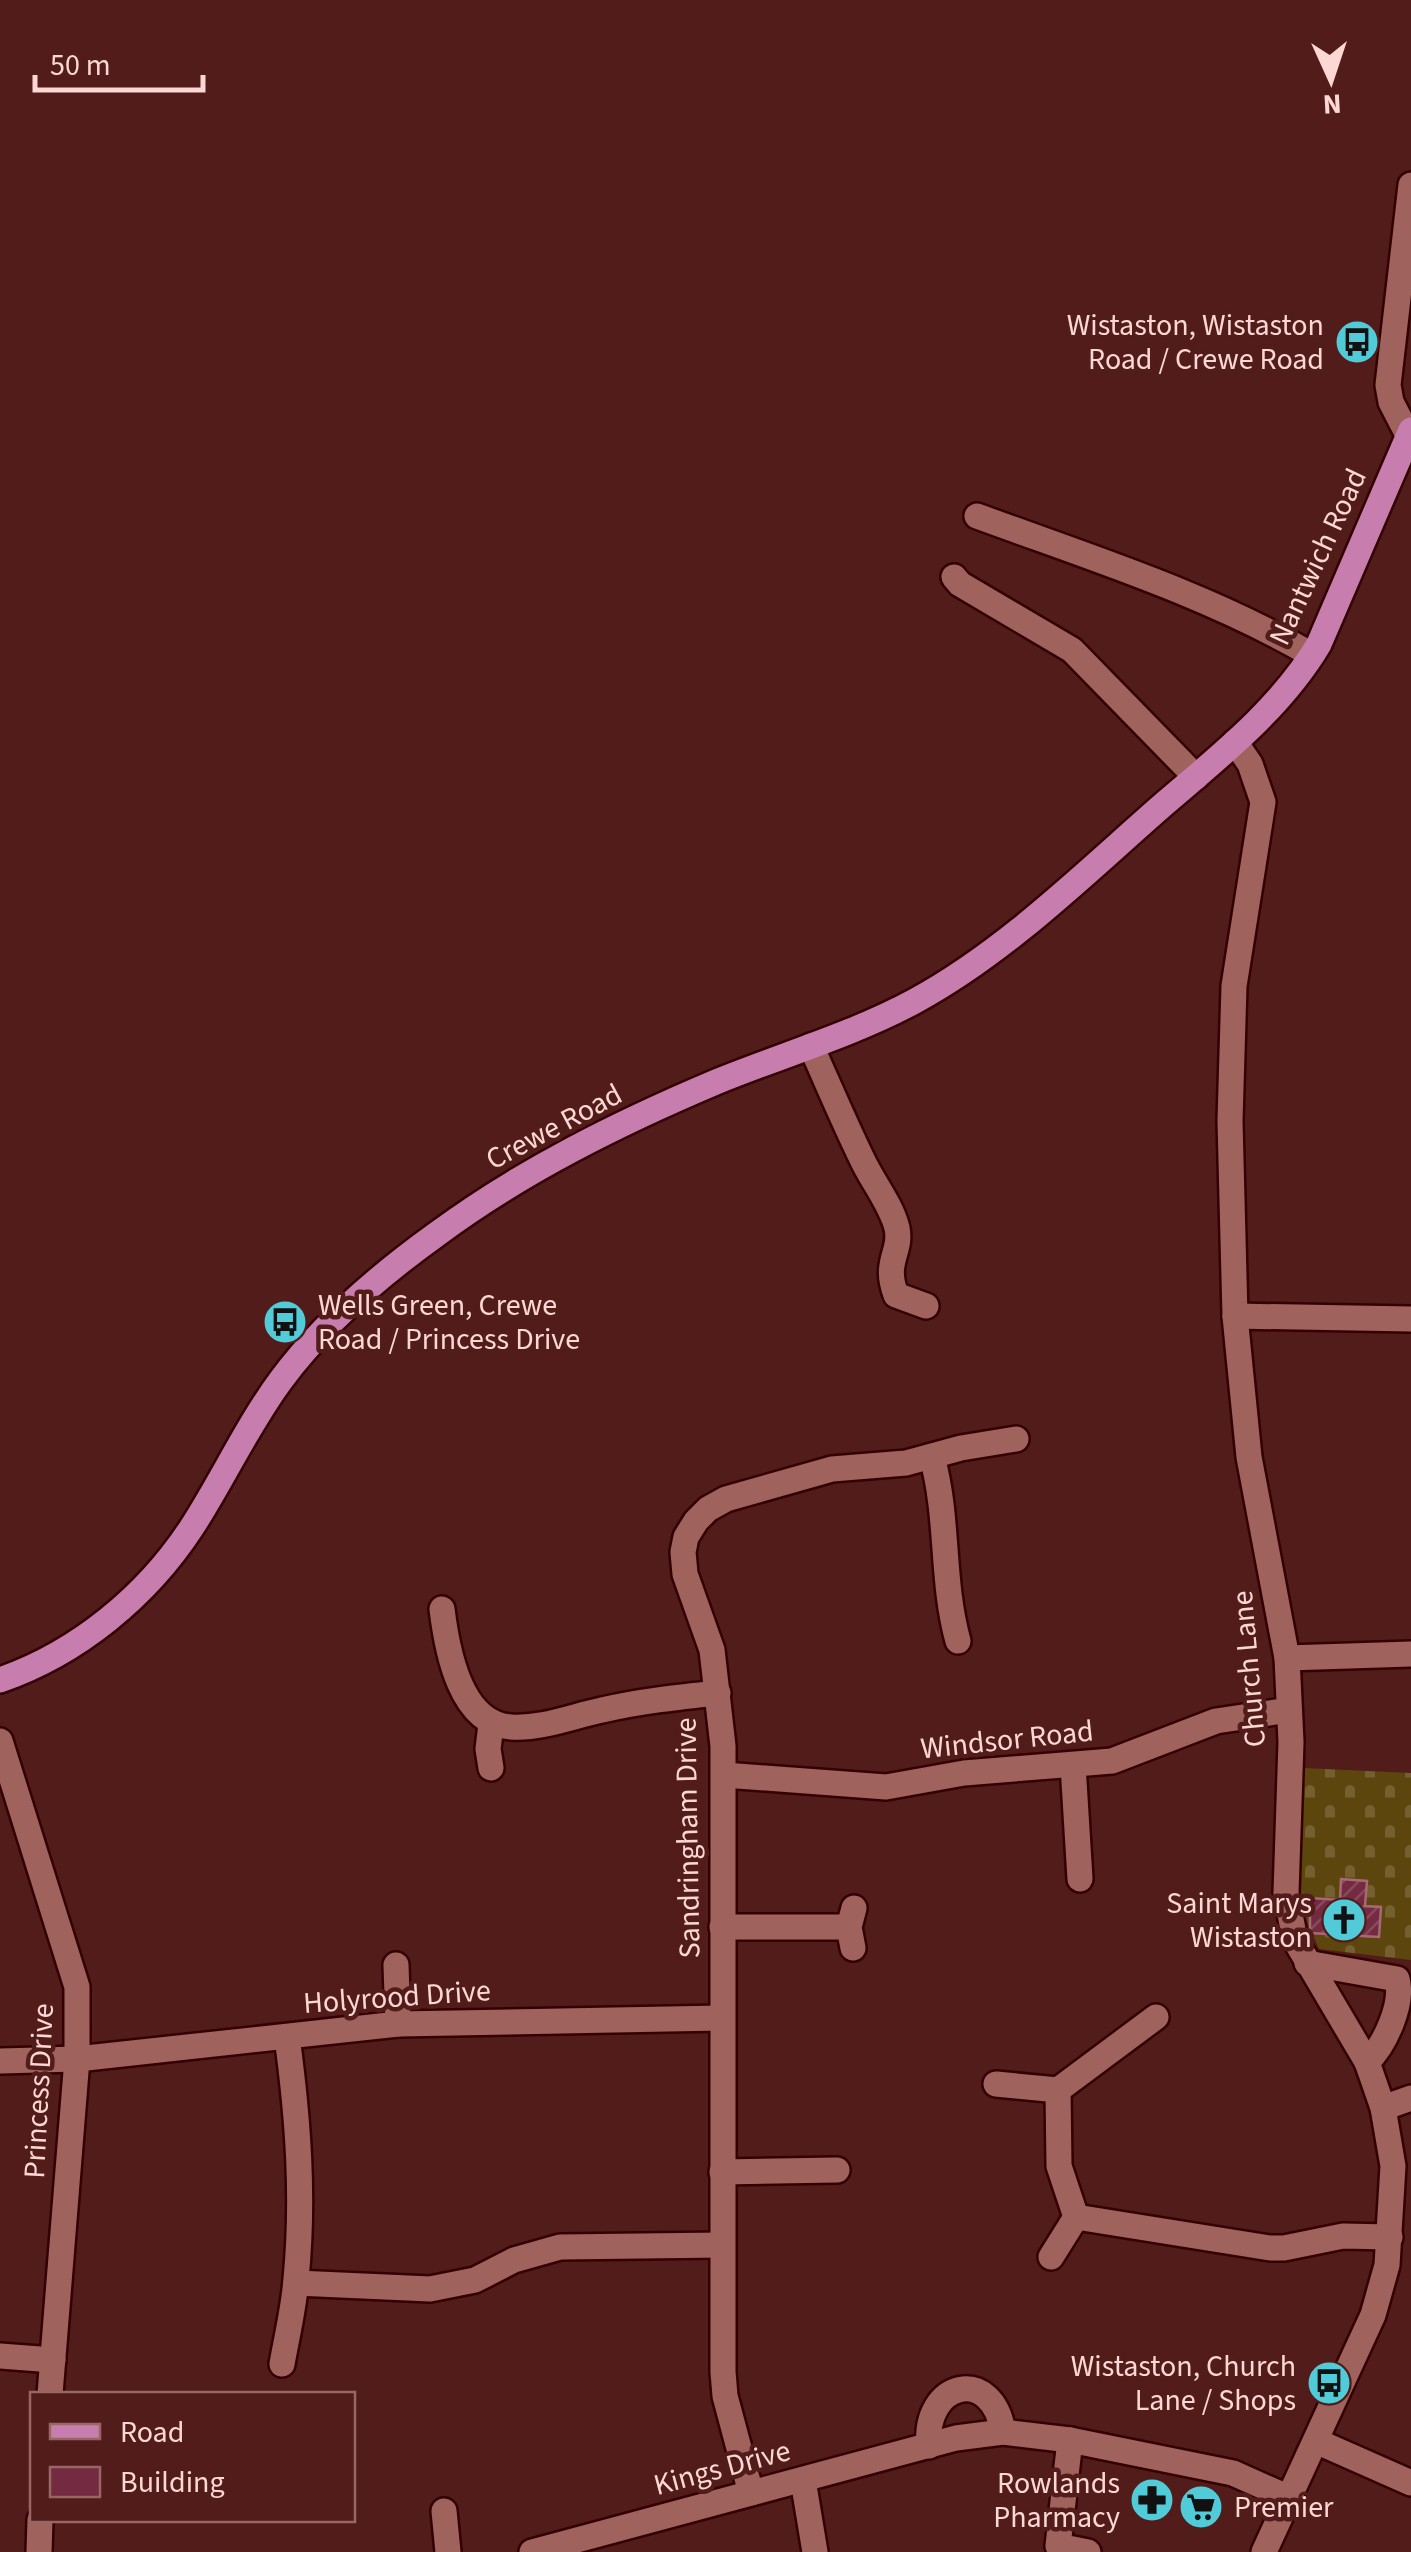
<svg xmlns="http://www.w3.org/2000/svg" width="1411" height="2552" font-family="'Source Sans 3',sans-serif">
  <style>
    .cemetery { fill: url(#cemetery-stones) }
    .building { fill: url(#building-hatch); stroke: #a86977; stroke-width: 2.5 }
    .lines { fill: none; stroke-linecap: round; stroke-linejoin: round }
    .minor-casing { stroke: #340103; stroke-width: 30 }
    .major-casing { stroke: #340103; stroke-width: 30 }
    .minor { stroke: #9f625c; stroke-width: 25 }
    .major { stroke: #c77eaf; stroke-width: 25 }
    .labels { text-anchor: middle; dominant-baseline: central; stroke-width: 9; stroke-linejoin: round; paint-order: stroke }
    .poi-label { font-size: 30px; fill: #fcd8d5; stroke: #521c1a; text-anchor: end }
    .street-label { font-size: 30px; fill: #fcd8d5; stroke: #521c1a }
  </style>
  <defs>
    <pattern id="cemetery-stones" width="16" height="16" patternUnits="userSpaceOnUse" patternTransform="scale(2.5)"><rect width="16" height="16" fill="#5c460d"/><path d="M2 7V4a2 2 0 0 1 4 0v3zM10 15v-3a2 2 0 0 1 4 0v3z" fill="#74602f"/></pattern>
    <pattern id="building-hatch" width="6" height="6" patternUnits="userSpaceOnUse" patternTransform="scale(2.5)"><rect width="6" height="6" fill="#742a40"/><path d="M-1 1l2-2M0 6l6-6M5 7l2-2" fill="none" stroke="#89485b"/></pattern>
  </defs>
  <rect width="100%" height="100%" fill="#521c1a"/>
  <path class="cemetery" d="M 1303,1768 L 1411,1773 L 1411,1960 L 1319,1949 L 1294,1891 Z"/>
  <path class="building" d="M 1341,1879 L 1367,1881 L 1365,1906 L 1381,1907 L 1379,1937 L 1310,1933 L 1310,1898 L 1340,1900 Z"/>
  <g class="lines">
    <defs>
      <g id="minor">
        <path d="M 1408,435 L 1391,402 L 1388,385 L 1411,185"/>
        <path d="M 977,516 C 1091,558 1207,594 1312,655"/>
        <path d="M 954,577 L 960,584 L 1072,650 L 1196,777"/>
        <path d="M 1235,742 L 1250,764 L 1263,802 L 1234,986 L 1230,1121 L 1235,1316 L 1249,1457 L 1287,1658 L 1291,1742 L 1286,1893 L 1295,1940 L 1367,2062 L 1383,2108 L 1393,2166 L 1387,2265 L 1373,2315 L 1264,2552"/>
        <path d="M 811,1046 C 828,1084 844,1122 862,1159 C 872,1181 891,1204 897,1228 C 902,1253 883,1261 896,1295 L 926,1306"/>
        <path d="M 1235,1316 L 1411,1319"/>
        <path d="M 932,1457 C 949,1518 941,1580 958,1641"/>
        <path d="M 442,1609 C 447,1650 460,1724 511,1727 C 542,1729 573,1716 602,1710 C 641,1701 679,1697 718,1693"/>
        <path d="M 1287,1658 L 1411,1654"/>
        <path d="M 0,1741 L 77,1987 L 77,2059 L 50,2394"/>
        <path d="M 1073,1765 L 1080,1879"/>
        <path d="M 491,1768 L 488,1749 L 491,1724"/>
        <path d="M 724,1775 L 886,1787 L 964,1773 L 1112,1761 L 1216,1721 L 1289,1710"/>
        <path d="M 722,1927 L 849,1927"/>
        <path d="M 853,1948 L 849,1927 L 854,1908"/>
        <path d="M 1307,1963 L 1397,1979 C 1404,2003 1385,2045 1367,2062"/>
        <path d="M 396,1965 L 398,2024"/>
        <path d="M 0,2061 L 77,2059 L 398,2024 L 722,2018"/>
        <path d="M 996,2084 L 1058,2090 L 1059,2166 L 1076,2217 L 1270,2248 L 1284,2248 L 1343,2236 L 1390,2237"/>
        <path d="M 1058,2090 L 1156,2017"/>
        <path d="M 1383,2108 L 1411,2098"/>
        <path d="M 722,2172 L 837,2170"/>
        <path d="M 1051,2257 L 1076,2217"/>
        <path d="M 296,2283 L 430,2289 L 475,2280 L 514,2260 L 560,2247 L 722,2245"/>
        <path d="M 0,2356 L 53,2360"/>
        <path d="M 282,2364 C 287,2336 294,2307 296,2279 C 304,2197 298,2118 287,2037"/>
        <path d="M 1070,2440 L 1058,2546 L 1088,2552"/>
        <path d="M 1316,2441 L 1411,2483"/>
        <path d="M 929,2446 C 923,2381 993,2365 1003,2432"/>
        <path d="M 803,2480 L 815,2552"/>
        <path d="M 751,2493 L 725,2396 L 723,2372 L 723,1746 L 712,1650 L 685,1574 L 683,1552 L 686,1537 L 696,1521 L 708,1509 L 726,1499 L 832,1469 L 906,1463 L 961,1448 L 1016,1439"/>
        <path d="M 444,2511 L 448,2552"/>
        <path d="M 39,2552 L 40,2520"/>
        <path d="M 532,2552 L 956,2438 L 1003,2432 L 1070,2440 L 1233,2473 L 1287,2497"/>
      </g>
      <path id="major" d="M 0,1680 C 78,1653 147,1596 192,1527 C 223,1479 247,1426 281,1380 C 323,1323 380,1275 437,1234 C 522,1171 619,1123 716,1082 C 782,1055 852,1035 915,1001 C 1007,951 1086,872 1164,804 C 1220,756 1281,708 1319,644 L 1411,430"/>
    </defs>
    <use href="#minor" class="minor-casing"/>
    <use href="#major" class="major-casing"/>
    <use href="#minor" class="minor"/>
    <use href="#major" class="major"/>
  </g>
  <defs>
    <symbol id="bus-disc" viewBox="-11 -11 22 22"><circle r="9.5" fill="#52cbd8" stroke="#521c1a"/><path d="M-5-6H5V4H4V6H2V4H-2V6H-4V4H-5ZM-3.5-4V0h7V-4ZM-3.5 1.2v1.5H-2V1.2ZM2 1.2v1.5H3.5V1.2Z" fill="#111"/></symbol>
    <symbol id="church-disc" viewBox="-11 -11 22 22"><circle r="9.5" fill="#52cbd8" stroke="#521c1a"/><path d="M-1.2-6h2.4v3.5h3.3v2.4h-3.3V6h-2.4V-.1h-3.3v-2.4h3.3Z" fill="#111"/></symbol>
    <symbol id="pharmacy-disc" viewBox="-11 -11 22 22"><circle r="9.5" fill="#52cbd8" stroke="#521c1a"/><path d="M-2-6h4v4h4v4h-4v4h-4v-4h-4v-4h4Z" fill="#111"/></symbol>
    <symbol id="supermarket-disc" viewBox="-11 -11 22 22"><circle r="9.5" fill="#52cbd8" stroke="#521c1a"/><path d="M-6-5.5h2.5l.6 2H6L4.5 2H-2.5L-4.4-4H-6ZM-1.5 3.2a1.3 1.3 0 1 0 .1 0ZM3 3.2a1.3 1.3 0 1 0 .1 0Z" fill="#111"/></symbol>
  </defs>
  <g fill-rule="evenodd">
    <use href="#bus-disc" x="1332" y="317" width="50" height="50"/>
    <use href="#bus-disc" x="260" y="1297" width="50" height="50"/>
    <use href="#church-disc" x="1319" y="1895" width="50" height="50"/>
    <use href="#bus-disc" x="1304" y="2358" width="50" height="50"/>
    <use href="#pharmacy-disc" x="1127" y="2475" width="50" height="50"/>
    <use href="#supermarket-disc" x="1176" y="2482" width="50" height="50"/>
  </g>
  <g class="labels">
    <g class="poi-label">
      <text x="1324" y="325">Wistaston, Wistaston<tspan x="1324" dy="34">Road / Crewe Road</tspan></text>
      <text x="318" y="1305" text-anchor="start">Wells Green, Crewe<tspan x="318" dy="34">Road / Princess Drive</tspan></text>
      <text x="1312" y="1903">Saint Marys<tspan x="1312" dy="34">Wistaston</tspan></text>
      <text x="1296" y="2366">Wistaston, Church<tspan x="1296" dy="34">Lane / Shops</tspan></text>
      <text x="1120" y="2483">Rowlands<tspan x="1120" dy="34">Pharmacy</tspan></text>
      <text x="1234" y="2507" text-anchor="start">Premier</text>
    </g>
    <g class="street-label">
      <text transform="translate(1318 557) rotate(-65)">Nantwich Road</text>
      <text transform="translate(554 1127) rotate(-28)">Crewe Road</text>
      <text transform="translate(1249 1669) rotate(-95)">Church Lane</text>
      <text transform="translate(1007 1740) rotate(-6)">Windsor Road</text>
      <text transform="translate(688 1838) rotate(-91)">Sandringham Drive</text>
      <text transform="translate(397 1997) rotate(-4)">Holyrood Drive</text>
      <text transform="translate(39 2091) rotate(-87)">Princess Drive</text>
      <text transform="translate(722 2468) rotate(-15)">Kings Drive</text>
    </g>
  </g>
  <rect x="30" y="2392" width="325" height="130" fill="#521c1a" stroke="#966765" stroke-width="2.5"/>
  <rect x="50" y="2424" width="50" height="15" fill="#c77eaf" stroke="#966765" stroke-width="2.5"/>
  <text x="120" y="2442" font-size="30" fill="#fcd8d5">Road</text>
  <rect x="50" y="2467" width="50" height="30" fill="#742a40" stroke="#966765" stroke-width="2.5"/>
  <text x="120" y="2492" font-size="30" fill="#fcd8d5">Building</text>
  <g transform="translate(1331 80) rotate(177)" stroke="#521c1a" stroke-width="8" paint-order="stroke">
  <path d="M0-8L18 38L0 25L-18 38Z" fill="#fcd8d5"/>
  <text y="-15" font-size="28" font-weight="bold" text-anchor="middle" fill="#fcd8d5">N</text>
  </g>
  <path d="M35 75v15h168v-15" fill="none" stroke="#fcd8d5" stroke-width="5"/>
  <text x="50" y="75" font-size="30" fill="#fcd8d5" stroke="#521c1a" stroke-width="8" paint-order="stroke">50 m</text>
</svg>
